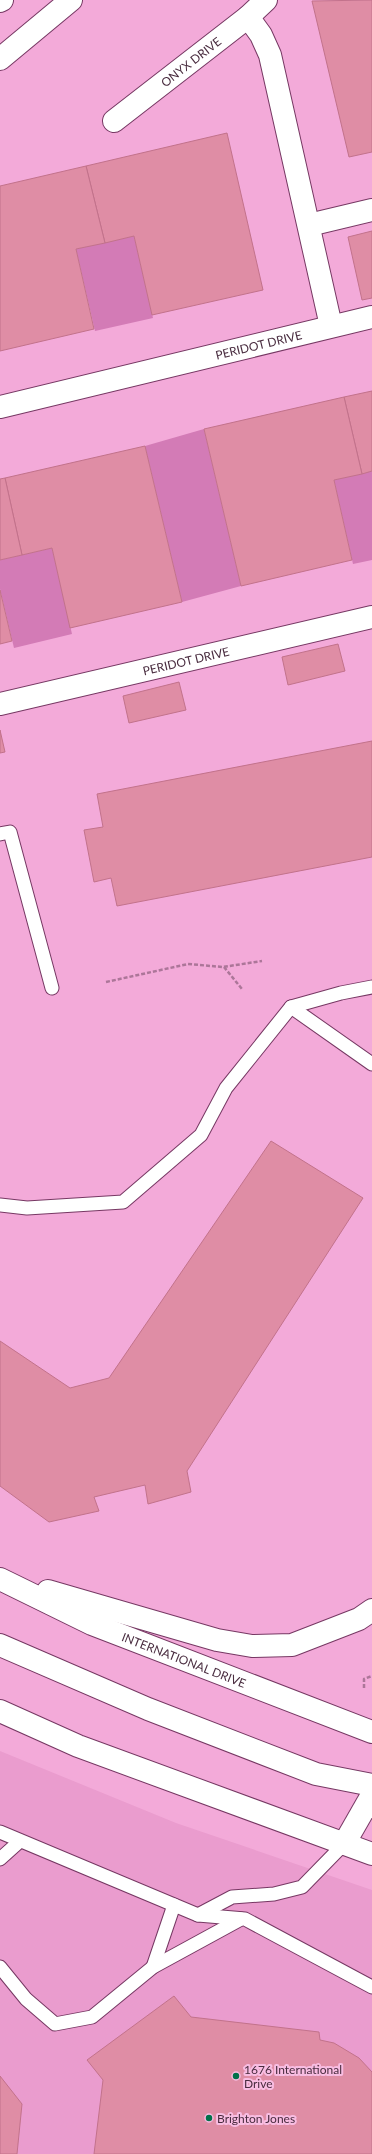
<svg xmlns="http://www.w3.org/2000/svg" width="372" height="2154" font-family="Lato,sans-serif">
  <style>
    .built { fill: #ea9cce }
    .green { fill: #d37bb6 }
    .building { fill: #df8da5; stroke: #c2728b }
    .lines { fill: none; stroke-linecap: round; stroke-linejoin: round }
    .lane-casing { stroke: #763863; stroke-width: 15 }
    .street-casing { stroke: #763863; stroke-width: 24 }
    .secondary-casing { stroke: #763863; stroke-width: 24 }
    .path { stroke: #ac7699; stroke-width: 2.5; stroke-dasharray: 4 2; stroke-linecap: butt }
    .lane { stroke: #fff; stroke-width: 13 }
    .street { stroke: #fff; stroke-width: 22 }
    .secondary { stroke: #fff; stroke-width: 22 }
    .poi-dot { fill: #01714a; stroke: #f8bde2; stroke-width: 1.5 }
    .labels { text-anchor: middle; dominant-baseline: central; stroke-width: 4; stroke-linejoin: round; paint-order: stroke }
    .street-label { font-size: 12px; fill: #492c3f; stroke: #f8bde2 }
    .poi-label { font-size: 12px; fill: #492c3f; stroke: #f8bde2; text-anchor: start }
  </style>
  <rect width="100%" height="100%" fill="#f3aad9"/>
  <path class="built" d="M 0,1751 L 176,1823 L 372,1890 L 372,2154 L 0,2154 Z"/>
  <g class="green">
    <path d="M 134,236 L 153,318 L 95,331 L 76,249 Z"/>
    <path d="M 204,429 L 241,586 L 182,602 L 145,446 Z"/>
    <path d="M 372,471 L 372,560 L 353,564 L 334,480 Z"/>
    <path d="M 52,548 L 72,634 L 14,648 L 0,589 L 0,560 Z"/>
  </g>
  <g class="building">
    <path d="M 372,0 L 372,152 L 349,157 L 312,1 Z"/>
    <path d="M 227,133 L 263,290 L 152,315 L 134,236 L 105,243 L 86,166 Z"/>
    <path d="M 86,166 L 105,243 L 76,249 L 94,329 L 0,351 L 0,186 Z"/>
    <path d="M 372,231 L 372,298 L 362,300 L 348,237 Z"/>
    <path d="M 372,391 L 372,471 L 362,474 L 344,397 Z"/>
    <path d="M 344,397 L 362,474 L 334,480 L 352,560 L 241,586 L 204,429 Z"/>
    <path d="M 145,446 L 182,602 L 70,628 L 52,548 L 22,555 L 5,478 Z"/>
    <path d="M 5,478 L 22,555 L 0,560 L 0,479 Z"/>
    <path d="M 0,590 L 12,641 L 0,644 Z"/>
    <path d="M 338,644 L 345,671 L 288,685 L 282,657 Z"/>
    <path d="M 179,682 L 186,710 L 129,723 L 123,696 Z"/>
    <path d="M 0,730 L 5,752 L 0,753 Z"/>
    <path d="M 372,741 L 372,857 L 117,906 L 111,878 L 94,882 L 84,830 L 103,827 L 97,794 Z"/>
    <path d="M 271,1141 L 363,1198 L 187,1471 L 191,1492 L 148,1504 L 145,1485 L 94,1497 L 99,1511 L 49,1522 L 0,1486 L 0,1341 L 70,1388 L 109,1378 Z"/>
    <path d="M 174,1996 L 191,2017 L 319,2032 L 320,2040 L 334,2043 L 359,2058 L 372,2072 L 372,2154 L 94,2154 L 103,2080 L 87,2060 Z"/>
    <path d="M 0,2076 L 22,2104 L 17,2154 L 0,2154 Z"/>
  </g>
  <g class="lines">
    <defs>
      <g id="lane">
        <path d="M 0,834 L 10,832 L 52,988"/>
        <path d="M 291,1007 L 372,1064"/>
        <path d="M 0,1205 L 27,1208 L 123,1202 L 201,1135 L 226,1088 L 291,1007 L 341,993 L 372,987"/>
        <path d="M 0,1832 L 198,1915 L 245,1919 L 372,1987"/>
        <path d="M 0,1859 L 20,1841"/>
        <path d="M 198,1915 L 232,1897 L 274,1894 L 302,1887 L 344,1844"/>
        <path d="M 0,1967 L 26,1999 L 55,2024 L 92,2017 L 153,1967 L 241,1919"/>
        <path d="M 153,1967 L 174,1905"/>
      </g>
      <g id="street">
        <path d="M 248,17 L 261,35 L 270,55 L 331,326"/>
        <path id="s1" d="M 114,121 L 248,17 L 266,0"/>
        <path d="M 309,225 L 372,210"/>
        <path id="s2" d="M 0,407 L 372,317"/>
        <path id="s3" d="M 0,704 L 372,617"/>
      </g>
      <g id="secondary">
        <path d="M 0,1 L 2,0"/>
        <path d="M 0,59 L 71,0"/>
        <path id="s4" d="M 0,1579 L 92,1624 L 372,1732"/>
        <path d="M 48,1591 L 217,1640 L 252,1646 L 292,1645 L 359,1619 L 372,1610"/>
        <path d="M 0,1645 L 148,1709 L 316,1774 L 372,1785"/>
        <path d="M 0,1711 L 78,1746 L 372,1854"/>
        <path d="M 344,1844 L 372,1795"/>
      </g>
    </defs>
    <use href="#lane" class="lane-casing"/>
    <use href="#street" class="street-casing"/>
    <use href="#secondary" class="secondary-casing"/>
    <g class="path">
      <path d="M 224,967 L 242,989"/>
      <path d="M 106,982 L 188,964 L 223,967 L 262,961"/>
      <path d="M 364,1688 L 364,1679 L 372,1676"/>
    </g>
    <use href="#lane" class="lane"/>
    <use href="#street" class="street"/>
    <use href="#secondary" class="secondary"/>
  </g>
  <g class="poi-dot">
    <circle cx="236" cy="2076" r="4"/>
    <circle cx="209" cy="2118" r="4"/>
  </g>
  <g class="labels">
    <g class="street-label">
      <text stroke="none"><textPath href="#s1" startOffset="97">ONYX DRIVE</textPath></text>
      <text stroke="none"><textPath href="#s2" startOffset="266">PERIDOT DRIVE</textPath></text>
      <text stroke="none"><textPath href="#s3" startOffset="191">PERIDOT DRIVE</textPath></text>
      <text stroke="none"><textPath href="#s4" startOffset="201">INTERNATIONAL DRIVE</textPath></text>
    </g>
    <g class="poi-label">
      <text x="244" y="2069">1676 International<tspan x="244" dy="14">Drive</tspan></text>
      <text x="217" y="2118">Brighton Jones</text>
    </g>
  </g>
</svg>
